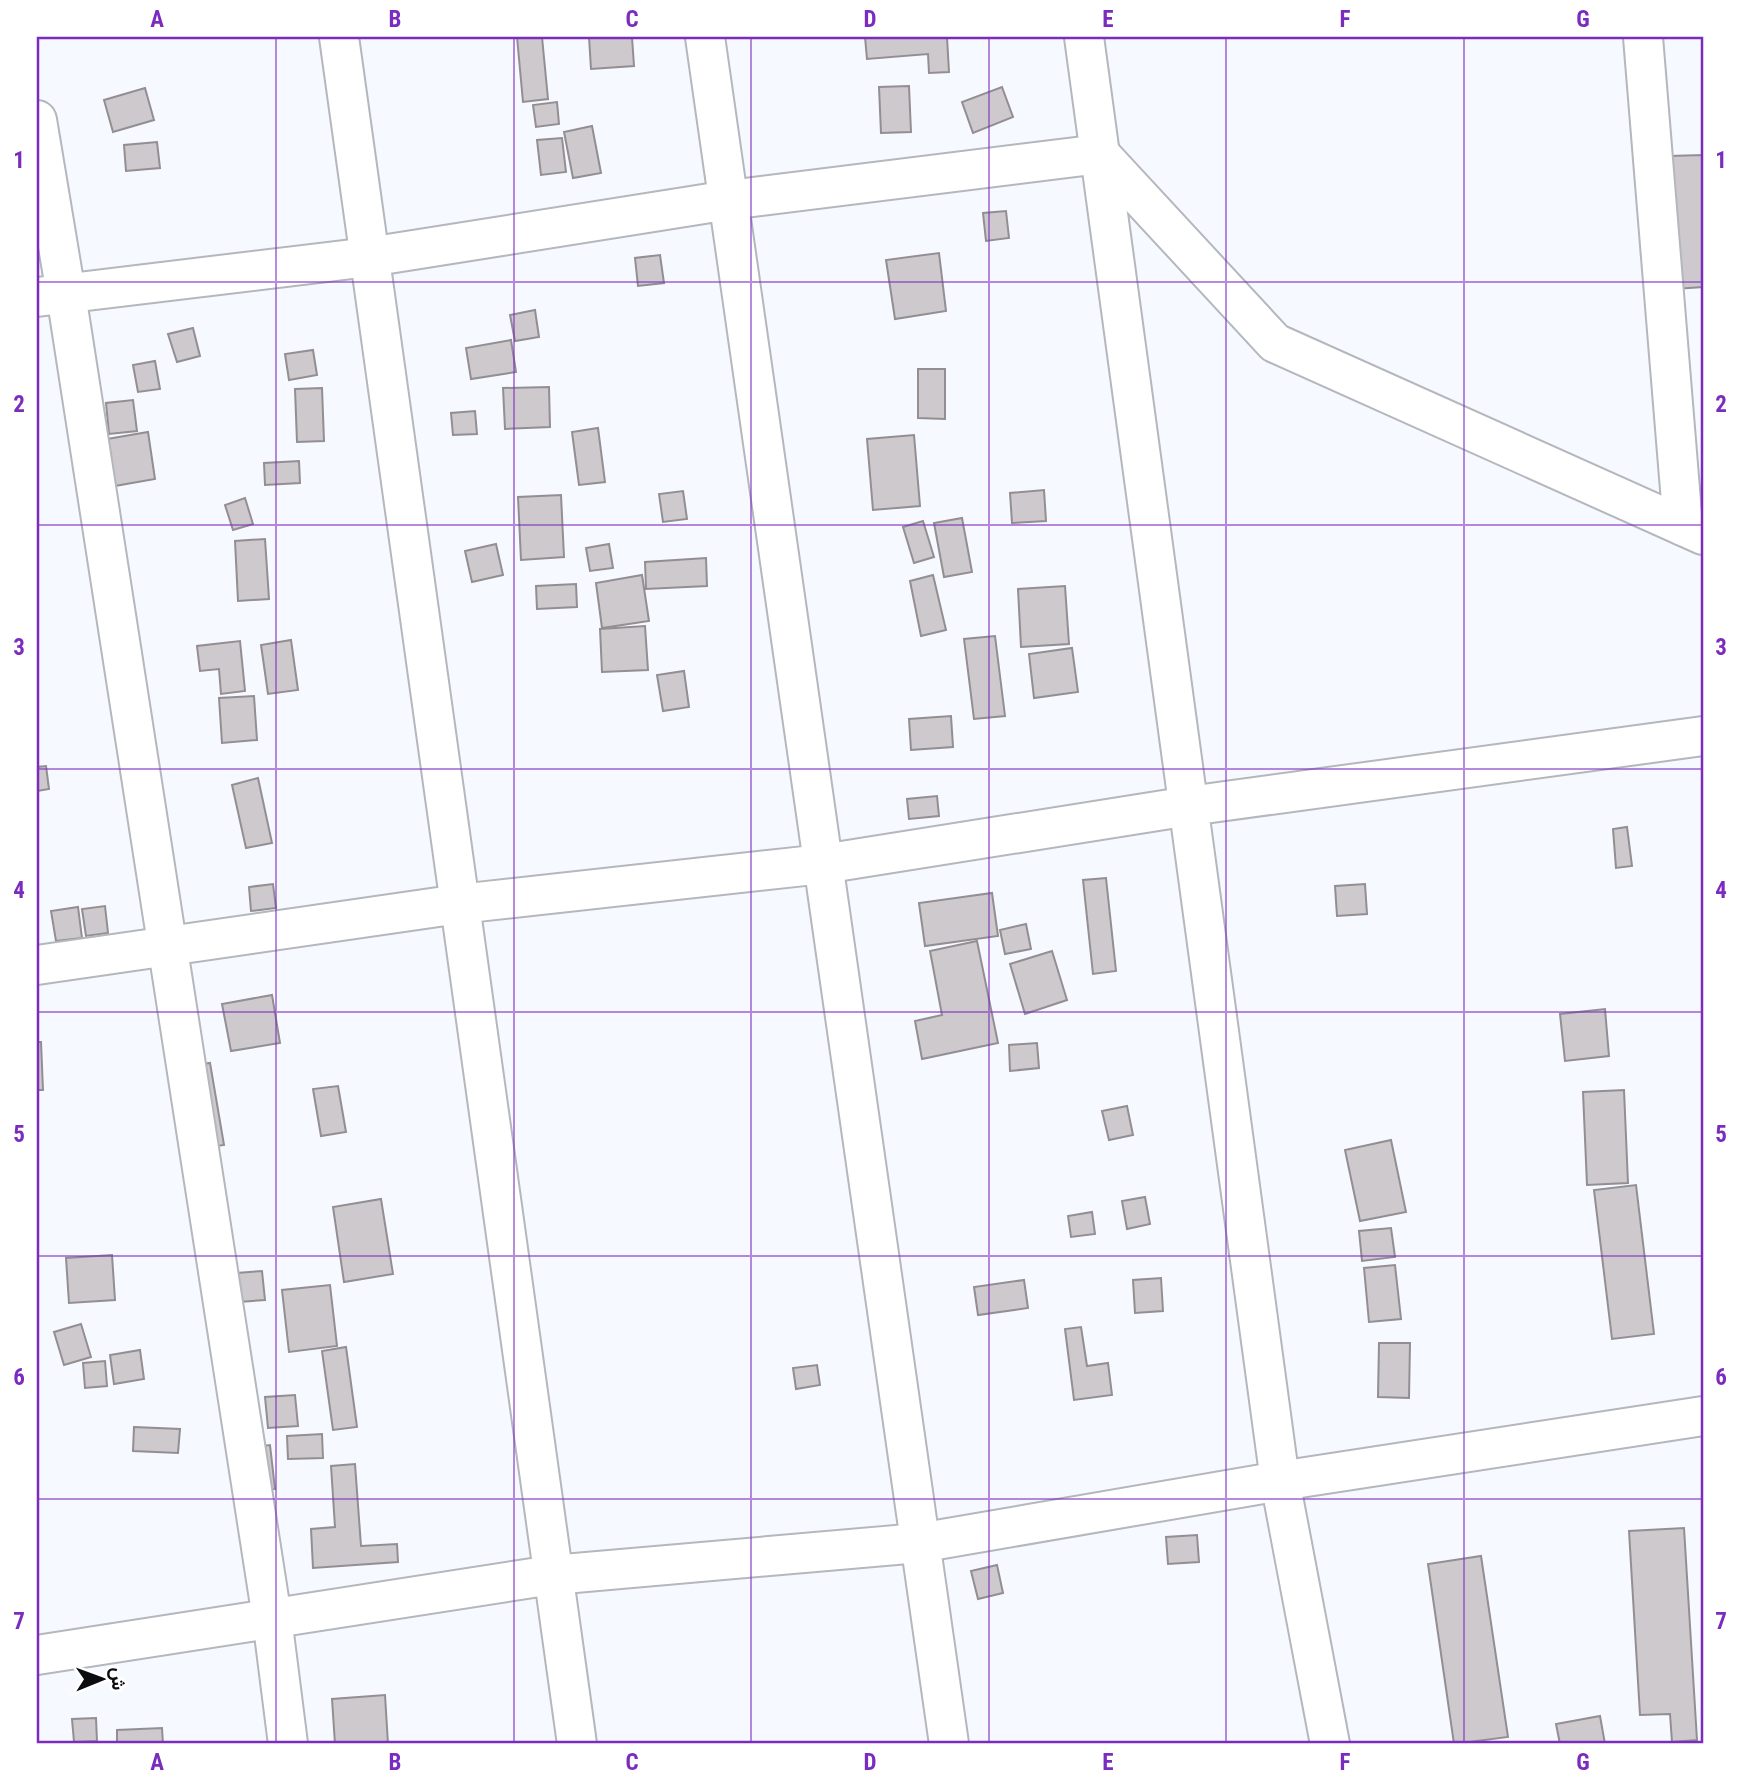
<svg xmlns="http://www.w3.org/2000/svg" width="1740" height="1781" font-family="'Roboto Condensed',Vazirmatn,sans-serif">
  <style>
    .building { fill: #cec9cd; stroke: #938e92; stroke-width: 2 }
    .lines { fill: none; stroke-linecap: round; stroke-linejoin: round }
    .street-casing { stroke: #b4b7bc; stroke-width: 42 }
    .secondary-casing { stroke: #b4b7bc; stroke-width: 42 }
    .street { stroke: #fff; stroke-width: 38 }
    .secondary { stroke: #fff; stroke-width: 38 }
    .grid { fill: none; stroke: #7b2cbf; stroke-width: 2; stroke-opacity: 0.55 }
    .neatline { fill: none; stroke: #7b2cbf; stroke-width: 2.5 }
    .grid-label { font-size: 23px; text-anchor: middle; font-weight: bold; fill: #7b2cbf }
  </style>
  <rect width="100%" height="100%" fill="#f6f9ff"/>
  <g class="building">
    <path d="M 517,37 L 542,37 L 548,99 L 523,102 Z"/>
    <path d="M 589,37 L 632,37 L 634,66 L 591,69 Z"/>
    <path d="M 865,37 L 947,37 L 949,72 L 929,73 L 928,54 L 867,59 Z"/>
    <path d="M 909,86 L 911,132 L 881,133 L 879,87 Z"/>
    <path d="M 1002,87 L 1013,117 L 973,133 L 962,102 Z"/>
    <path d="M 145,88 L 154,120 L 113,132 L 104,100 Z"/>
    <path d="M 557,102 L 559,124 L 536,127 L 533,105 Z"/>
    <path d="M 592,126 L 601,173 L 573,178 L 564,132 Z"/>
    <path d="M 562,138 L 566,172 L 541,175 L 537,140 Z"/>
    <path d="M 157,142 L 160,168 L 126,171 L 124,145 Z"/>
    <path d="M 1703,155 L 1703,287 L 1675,289 L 1669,156 Z"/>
    <path d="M 1006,211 L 1009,238 L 986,241 L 983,213 Z"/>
    <path d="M 939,253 L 946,311 L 895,319 L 886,260 Z"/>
    <path d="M 660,255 L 664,283 L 638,286 L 635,258 Z"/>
    <path d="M 535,310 L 539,337 L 515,341 L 510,315 Z"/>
    <path d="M 193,328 L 200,356 L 177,362 L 168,334 Z"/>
    <path d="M 511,340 L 516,372 L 471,379 L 466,348 Z"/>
    <path d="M 313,350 L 317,375 L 289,380 L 285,354 Z"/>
    <path d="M 155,361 L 160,389 L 138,392 L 133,365 Z"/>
    <path d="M 918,369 L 945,369 L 945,419 L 918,418 Z"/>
    <path d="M 549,387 L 550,427 L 505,429 L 503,388 Z"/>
    <path d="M 322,388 L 324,441 L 297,442 L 295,389 Z"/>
    <path d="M 133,400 L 137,431 L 109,434 L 106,403 Z"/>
    <path d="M 475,411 L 477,434 L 453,435 L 451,413 Z"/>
    <path d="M 598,428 L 605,482 L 579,485 L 572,432 Z"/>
    <path d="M 148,432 L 155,479 L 109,487 L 101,440 Z"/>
    <path d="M 914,435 L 920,506 L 873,510 L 867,439 Z"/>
    <path d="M 299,461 L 300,483 L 265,485 L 264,463 Z"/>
    <path d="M 1044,490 L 1046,521 L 1012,523 L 1010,493 Z"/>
    <path d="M 683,491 L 687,519 L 663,522 L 659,494 Z"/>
    <path d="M 561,495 L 564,557 L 521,560 L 518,497 Z"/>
    <path d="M 245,498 L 253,524 L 233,530 L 225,505 Z"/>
    <path d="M 962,518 L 972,572 L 944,577 L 934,523 Z"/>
    <path d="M 923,521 L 934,557 L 914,563 L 903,527 Z"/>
    <path d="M 265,539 L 269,599 L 238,601 L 235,541 Z"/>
    <path d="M 496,544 L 503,575 L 472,582 L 465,551 Z"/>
    <path d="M 609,544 L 613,568 L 590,571 L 586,548 Z"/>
    <path d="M 706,558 L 707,586 L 646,589 L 645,562 Z"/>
    <path d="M 642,575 L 649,621 L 602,628 L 596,583 Z"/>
    <path d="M 933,575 L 946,630 L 921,636 L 910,581 Z"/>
    <path d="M 576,584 L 577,607 L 537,609 L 536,586 Z"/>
    <path d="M 1065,586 L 1069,644 L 1021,647 L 1018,589 Z"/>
    <path d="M 645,626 L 648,670 L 602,672 L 600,629 Z"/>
    <path d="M 995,636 L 1005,716 L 974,719 L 964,639 Z"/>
    <path d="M 291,640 L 298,690 L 268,694 L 261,645 Z"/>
    <path d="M 240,641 L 245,691 L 221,694 L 219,669 L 200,671 L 197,646 Z"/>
    <path d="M 1072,648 L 1078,692 L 1034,698 L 1029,654 Z"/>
    <path d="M 684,671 L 689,707 L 663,711 L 657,675 Z"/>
    <path d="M 254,696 L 257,740 L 222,743 L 219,698 Z"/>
    <path d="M 951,716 L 953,747 L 911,750 L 909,719 Z"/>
    <path d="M 46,766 L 49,789 L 37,791 L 37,767 Z"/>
    <path d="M 258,778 L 272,843 L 246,848 L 232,785 Z"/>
    <path d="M 937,796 L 939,816 L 909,819 L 907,799 Z"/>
    <path d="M 1627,827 L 1632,866 L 1616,868 L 1613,829 Z"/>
    <path d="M 1106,878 L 1116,971 L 1093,974 L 1083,880 Z"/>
    <path d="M 273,884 L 276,908 L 251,911 L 249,887 Z"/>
    <path d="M 1365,884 L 1367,914 L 1337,916 L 1335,886 Z"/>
    <path d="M 992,893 L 998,936 L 925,946 L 919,903 Z"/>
    <path d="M 105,906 L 108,933 L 86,936 L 82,909 Z"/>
    <path d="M 78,907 L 82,938 L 56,941 L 51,911 Z"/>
    <path d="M 1026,924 L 1031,949 L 1005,954 L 1000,930 Z"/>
    <path d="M 977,941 L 998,1043 L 922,1059 L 915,1021 L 942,1015 L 930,951 Z"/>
    <path d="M 1052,951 L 1067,1000 L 1025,1014 L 1010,964 Z"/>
    <path d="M 272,995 L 280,1043 L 231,1051 L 222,1004 Z"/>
    <path d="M 1605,1009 L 1609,1056 L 1565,1061 L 1560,1014 Z"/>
    <path d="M 37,1042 L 41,1042 L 43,1090 L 37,1090 Z"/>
    <path d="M 1037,1043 L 1039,1068 L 1010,1071 L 1009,1045 Z"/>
    <path d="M 210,1063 L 224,1145 L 203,1148 L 189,1066 Z"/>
    <path d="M 338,1086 L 346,1132 L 321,1136 L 313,1089 Z"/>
    <path d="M 1624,1090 L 1628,1183 L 1587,1185 L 1583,1092 Z"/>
    <path d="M 1127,1106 L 1133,1135 L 1109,1140 L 1102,1111 Z"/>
    <path d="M 1391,1140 L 1406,1212 L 1360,1221 L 1345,1150 Z"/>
    <path d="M 1636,1185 L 1654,1334 L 1612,1339 L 1594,1190 Z"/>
    <path d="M 1145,1197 L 1150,1224 L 1127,1229 L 1122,1201 Z"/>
    <path d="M 381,1199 L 393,1274 L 344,1282 L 333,1207 Z"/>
    <path d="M 1092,1212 L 1095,1234 L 1071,1237 L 1068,1216 Z"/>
    <path d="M 1391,1228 L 1395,1257 L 1362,1261 L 1359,1231 Z"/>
    <path d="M 112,1255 L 115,1300 L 69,1303 L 66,1258 Z"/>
    <path d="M 1395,1265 L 1401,1319 L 1369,1322 L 1364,1268 Z"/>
    <path d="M 262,1271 L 265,1300 L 225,1303 L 223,1274 Z"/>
    <path d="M 1161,1278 L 1163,1311 L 1135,1313 L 1133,1280 Z"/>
    <path d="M 1024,1280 L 1028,1308 L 978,1315 L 974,1287 Z"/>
    <path d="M 330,1285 L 337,1346 L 289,1352 L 282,1290 Z"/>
    <path d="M 81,1324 L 91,1357 L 64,1365 L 54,1332 Z"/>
    <path d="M 1081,1327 L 1087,1366 L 1108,1363 L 1112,1395 L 1074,1400 L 1065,1329 Z"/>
    <path d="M 1379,1343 L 1410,1343 L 1409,1398 L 1378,1397 Z"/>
    <path d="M 346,1347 L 357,1427 L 333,1430 L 322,1351 Z"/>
    <path d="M 140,1350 L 144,1379 L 114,1384 L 110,1355 Z"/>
    <path d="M 105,1361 L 107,1386 L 85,1388 L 83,1363 Z"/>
    <path d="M 817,1365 L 820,1385 L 796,1389 L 793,1368 Z"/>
    <path d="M 295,1395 L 298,1426 L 268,1428 L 265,1397 Z"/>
    <path d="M 134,1427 L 180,1429 L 178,1453 L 133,1451 Z"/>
    <path d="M 322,1434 L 323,1458 L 288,1459 L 287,1436 Z"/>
    <path d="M 270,1445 L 275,1489 L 251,1492 L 246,1448 Z"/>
    <path d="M 355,1464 L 361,1546 L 397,1544 L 398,1562 L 313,1568 L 311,1529 L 335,1527 L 331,1466 Z"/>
    <path d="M 1684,1528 L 1697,1740 L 1672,1742 L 1670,1714 L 1640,1715 L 1629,1531 Z"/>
    <path d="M 1197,1535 L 1199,1562 L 1168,1564 L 1166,1537 Z"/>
    <path d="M 1481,1556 L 1508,1737 L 1454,1744 L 1428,1564 Z"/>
    <path d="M 997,1565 L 1003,1593 L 978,1599 L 971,1571 Z"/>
    <path d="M 385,1695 L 388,1744 L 335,1744 L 332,1699 Z"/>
    <path d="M 1600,1716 L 1605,1744 L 1560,1744 L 1556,1724 Z"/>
    <path d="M 96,1718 L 97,1741 L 74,1742 L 72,1719 Z"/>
    <path d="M 162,1728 L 163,1744 L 117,1744 L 117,1730 Z"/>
  </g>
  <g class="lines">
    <defs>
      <g id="street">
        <path d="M 339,37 L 577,1744"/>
        <path d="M 705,37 L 949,1744"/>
        <path d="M 1643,37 L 1683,526"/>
        <path d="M 37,120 L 66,294 L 272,1618 L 288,1744"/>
        <path d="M 37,297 L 369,257 L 729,200 L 1100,154 L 1275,343 L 1703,535"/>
        <path d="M 37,965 L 459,904 L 823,864 L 1189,806 L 1703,736"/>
        <path d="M 37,1655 L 552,1575 L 919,1543 L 1280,1481 L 1703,1416"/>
      </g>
      <path id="secondary" d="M 1084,37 L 1280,1481 L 1330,1744"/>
    </defs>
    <use href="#street" class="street-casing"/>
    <use href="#secondary" class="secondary-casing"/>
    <use href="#street" class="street"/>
    <use href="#secondary" class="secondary"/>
  </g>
  <path class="grid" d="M 276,37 L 276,1744M 514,37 L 514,1744M 751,37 L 751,1744M 989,37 L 989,1744M 1226,37 L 1226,1744M 1464,37 L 1464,1744M 37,282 L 1703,282M 37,525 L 1703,525M 37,769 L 1703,769M 37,1012 L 1703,1012M 37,1256 L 1703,1256M 37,1499 L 1703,1499"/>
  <rect width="1740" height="1781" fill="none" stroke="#ffffff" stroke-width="77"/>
  <g transform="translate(102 1679) rotate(89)" stroke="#ffffff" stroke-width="5" paint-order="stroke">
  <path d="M0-5L12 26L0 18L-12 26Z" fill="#0b0c0e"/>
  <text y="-10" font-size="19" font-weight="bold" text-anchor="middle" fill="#0b0c0e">ش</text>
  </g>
  <rect x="38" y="38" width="1664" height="1704" class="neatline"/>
  <g class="grid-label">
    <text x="157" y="27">A</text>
    <text x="395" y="27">B</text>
    <text x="632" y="27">C</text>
    <text x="870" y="27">D</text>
    <text x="1108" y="27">E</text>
    <text x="1345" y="27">F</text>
    <text x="1583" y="27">G</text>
    <text x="19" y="168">1</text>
    <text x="1721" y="168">1</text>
    <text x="19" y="412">2</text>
    <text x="1721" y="412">2</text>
    <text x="19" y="655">3</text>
    <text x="1721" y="655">3</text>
    <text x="19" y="898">4</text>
    <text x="1721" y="898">4</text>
    <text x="19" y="1142">5</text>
    <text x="1721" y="1142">5</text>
    <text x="19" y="1385">6</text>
    <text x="1721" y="1385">6</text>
    <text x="19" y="1629">7</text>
    <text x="1721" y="1629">7</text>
    <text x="157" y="1770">A</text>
    <text x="395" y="1770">B</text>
    <text x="632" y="1770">C</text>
    <text x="870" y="1770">D</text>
    <text x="1108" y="1770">E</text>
    <text x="1345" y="1770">F</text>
    <text x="1583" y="1770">G</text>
  </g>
</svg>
